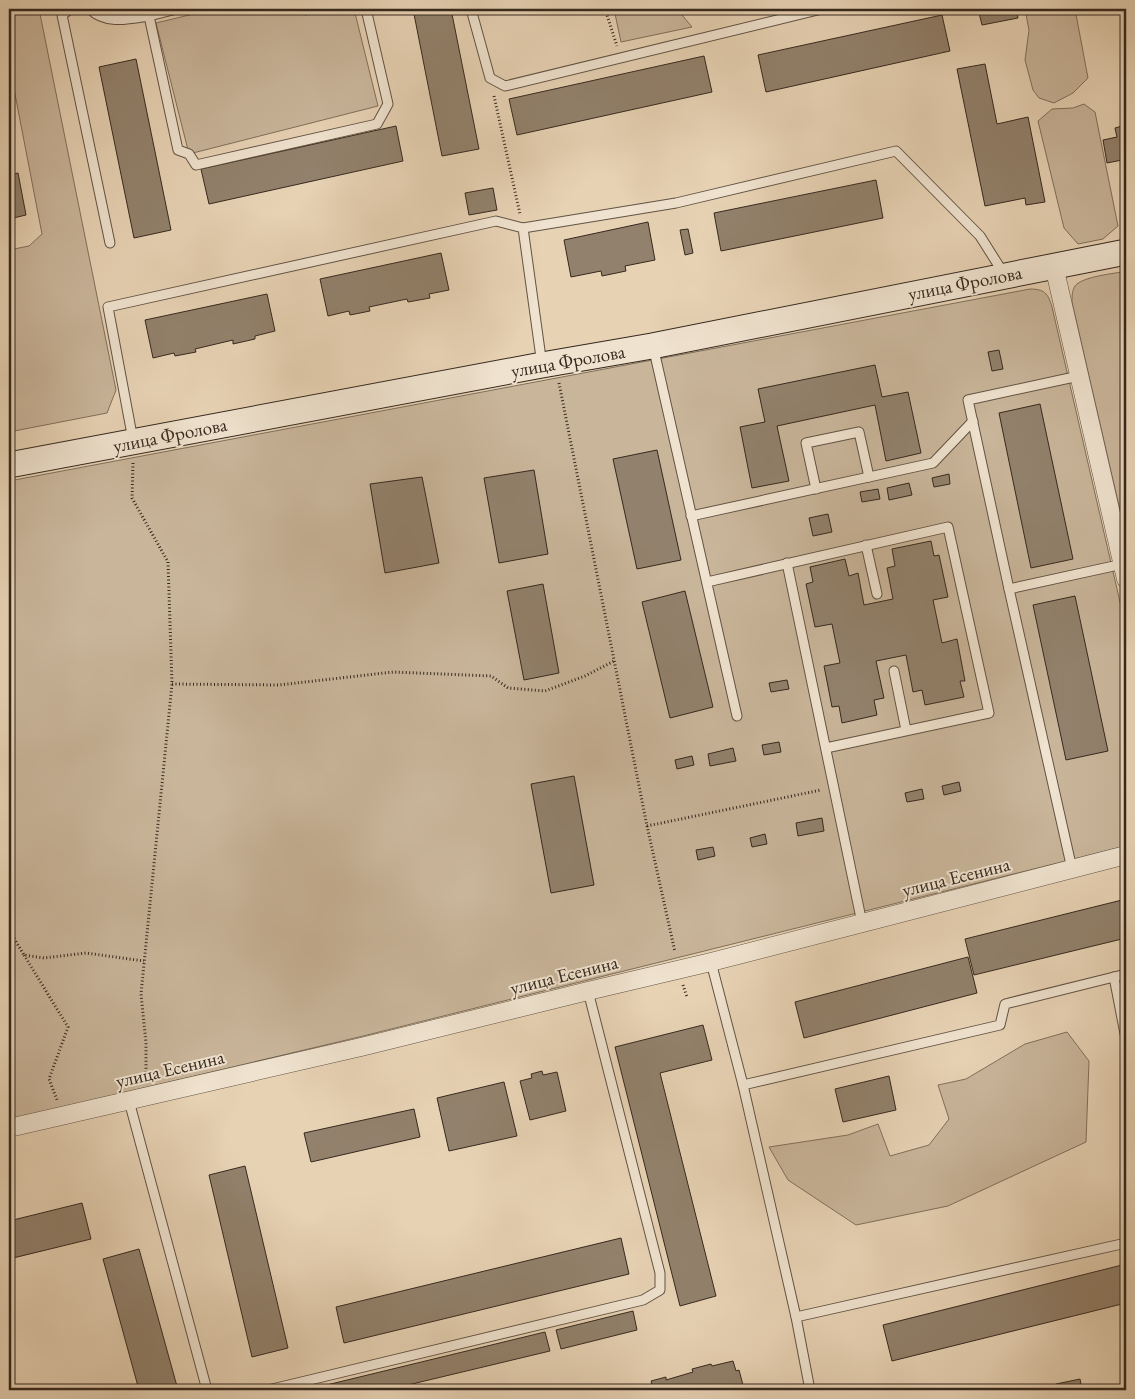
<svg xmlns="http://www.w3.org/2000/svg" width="1135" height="1399" font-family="'EB Garamond',serif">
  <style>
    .green { fill: #c9b59a; stroke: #806f5c }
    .building { fill: #92816c; stroke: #36291e }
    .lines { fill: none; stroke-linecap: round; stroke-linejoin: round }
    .lane-casing { stroke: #625344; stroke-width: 11 }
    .street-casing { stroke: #625344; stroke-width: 19 }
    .secondary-casing { stroke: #36291e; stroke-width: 27 }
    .path { stroke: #36291e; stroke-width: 3; stroke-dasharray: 1 2.5; stroke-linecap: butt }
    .lane { stroke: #efe2ce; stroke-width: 9 }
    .street { stroke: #efe2ce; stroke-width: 18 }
    .secondary { stroke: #efe2ce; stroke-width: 25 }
    .labels { text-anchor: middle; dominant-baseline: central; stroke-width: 4; stroke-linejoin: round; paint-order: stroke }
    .street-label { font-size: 19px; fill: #36291e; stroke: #efe2ce }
  </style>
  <rect width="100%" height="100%" fill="#e7d2b4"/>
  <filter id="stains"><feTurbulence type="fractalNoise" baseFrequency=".004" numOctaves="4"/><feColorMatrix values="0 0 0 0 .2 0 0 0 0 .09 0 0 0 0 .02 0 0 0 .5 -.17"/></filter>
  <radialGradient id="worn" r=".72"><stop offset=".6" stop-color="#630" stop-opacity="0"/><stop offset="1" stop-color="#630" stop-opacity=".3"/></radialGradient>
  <g class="green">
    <path d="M 9,9 L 39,9 L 116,390 L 107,413 L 9,432 L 9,250 L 29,246 L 42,234 L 9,63 Z"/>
    <path d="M 214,9 L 354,9 L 378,106 L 189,154 L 156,23 Z"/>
    <path d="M 614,9 L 677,9 L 692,27 L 621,42 Z"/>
    <path d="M 1025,9 L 1075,9 L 1088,78 L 1073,93 L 1054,103 L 1039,98 L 1033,90 L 1025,60 L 1029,30 Z"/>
    <path d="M 1084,104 L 1095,112 L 1118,226 L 1103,239 L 1078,244 L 1064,228 L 1038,121 L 1052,109 L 1073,108 Z"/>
    <path d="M 1126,271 L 1126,536 L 1072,302 C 1072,296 1072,291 1075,286 C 1083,276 1114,274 1126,271 Z"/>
    <path d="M 1030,289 C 1044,289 1048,293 1052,307 L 1126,628 L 1126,846 L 359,1037 L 9,1120 L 9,481 Z"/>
    <path d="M 1067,1032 L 1089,1061 L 1086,1142 L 948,1206 L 856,1225 L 788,1180 L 769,1147 L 848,1135 L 878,1124 L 890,1156 L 929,1145 L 949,1119 L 938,1085 L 966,1079 L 1025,1044 Z"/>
  </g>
  <g class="building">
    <path d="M 303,9 L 322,9 L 322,11 L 305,15 Z"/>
    <path d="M 413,9 L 451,9 L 479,149 L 442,156 Z"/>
    <path d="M 978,9 L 1016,9 L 1018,18 L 982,25 Z"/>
    <path d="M 942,15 L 950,51 L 766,92 L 758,55 Z"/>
    <path d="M 704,56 L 712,92 L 517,135 L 509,99 Z"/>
    <path d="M 136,59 L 171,230 L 134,238 L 99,67 Z"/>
    <path d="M 985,64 L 997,124 L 1028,117 L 1045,202 L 1026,205 L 1025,198 L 985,206 L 957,69 Z"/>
    <path d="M 1126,125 L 1126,161 L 1122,162 L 1122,160 L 1107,163 L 1103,140 L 1117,137 L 1115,128 Z"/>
    <path d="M 396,126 L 403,161 L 209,204 L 201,169 Z"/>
    <path d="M 18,173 L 26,215 L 9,219 L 9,175 Z"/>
    <path d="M 876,180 L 883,218 L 721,251 L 714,213 Z"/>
    <path d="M 493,188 L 497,210 L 469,215 L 465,193 Z"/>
    <path d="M 648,222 L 655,260 L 625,266 L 626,271 L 602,276 L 601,271 L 571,277 L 564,240 Z"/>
    <path d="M 688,229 L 693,253 L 685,255 L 680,230 Z"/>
    <path d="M 441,253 L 449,290 L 429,294 L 430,298 L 408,302 L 407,299 L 369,307 L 370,311 L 350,315 L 349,311 L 328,316 L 320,279 Z"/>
    <path d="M 267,294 L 275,331 L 255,336 L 255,339 L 233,344 L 233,340 L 195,349 L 196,352 L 175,356 L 174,353 L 153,358 L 145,320 Z"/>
    <path d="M 999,350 L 1003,369 L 992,371 L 988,352 Z"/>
    <path d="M 875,365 L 882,397 L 908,392 L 921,453 L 886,461 L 875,405 L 777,426 L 789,481 L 752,488 L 740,427 L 765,422 L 758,389 Z"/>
    <path d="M 1040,404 L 1073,559 L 1031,568 L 999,413 Z"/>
    <path d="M 657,450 L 681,560 L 637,569 L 613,459 Z"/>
    <path d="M 534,470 L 548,554 L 499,563 L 484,478 Z"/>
    <path d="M 949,474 L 950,484 L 934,487 L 932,478 Z"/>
    <path d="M 422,477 L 439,563 L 385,573 L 370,484 Z"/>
    <path d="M 909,483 L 912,495 L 889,500 L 887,488 Z"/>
    <path d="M 878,489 L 880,499 L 862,502 L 860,492 Z"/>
    <path d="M 828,514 L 832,532 L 813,536 L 809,518 Z"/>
    <path d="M 931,541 L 934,556 L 939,555 L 948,597 L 933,600 L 942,643 L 957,639 L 965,681 L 960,681 L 964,697 L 925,705 L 922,690 L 913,692 L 906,655 L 876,661 L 884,698 L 874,700 L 877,715 L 842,723 L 839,706 L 832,707 L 824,666 L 840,663 L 832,624 L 815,627 L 806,584 L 813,582 L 810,567 L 845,559 L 849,576 L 858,573 L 864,605 L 893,599 L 887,568 L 895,566 L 892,549 Z"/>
    <path d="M 543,584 L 559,673 L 524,680 L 507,591 Z"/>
    <path d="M 685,591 L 713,707 L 670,718 L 642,602 Z"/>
    <path d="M 1075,596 L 1108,751 L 1066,760 L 1033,605 Z"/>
    <path d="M 787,680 L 789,689 L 771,692 L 769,683 Z"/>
    <path d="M 779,742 L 781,752 L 764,755 L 762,745 Z"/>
    <path d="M 733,748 L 736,761 L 710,766 L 708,754 Z"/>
    <path d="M 692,756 L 694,765 L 677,769 L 675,760 Z"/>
    <path d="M 574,776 L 594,885 L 551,893 L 531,784 Z"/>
    <path d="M 959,782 L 961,791 L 944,795 L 942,786 Z"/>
    <path d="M 922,789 L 924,799 L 907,802 L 905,793 Z"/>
    <path d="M 822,818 L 824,831 L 798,836 L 796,823 Z"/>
    <path d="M 765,834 L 767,844 L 752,847 L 750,838 Z"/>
    <path d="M 713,847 L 715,856 L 698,860 L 696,850 Z"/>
    <path d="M 1126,899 L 1126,938 L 974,975 L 965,939 Z"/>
    <path d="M 968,957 L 977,993 L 804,1038 L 795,1002 Z"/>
    <path d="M 703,1025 L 712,1060 L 660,1073 L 716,1296 L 680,1306 L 615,1047 Z"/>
    <path d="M 542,1071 L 543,1075 L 557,1072 L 566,1111 L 530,1120 L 520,1081 L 532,1078 L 531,1074 Z"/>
    <path d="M 889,1076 L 896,1110 L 843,1122 L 835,1089 Z"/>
    <path d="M 504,1082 L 517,1136 L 449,1151 L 437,1098 Z"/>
    <path d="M 414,1109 L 420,1137 L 311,1162 L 304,1133 Z"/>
    <path d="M 245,1166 L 288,1348 L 252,1357 L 209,1175 Z"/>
    <path d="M 82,1203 L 91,1239 L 9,1259 L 9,1221 Z"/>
    <path d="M 621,1238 L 629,1274 L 344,1343 L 336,1307 Z"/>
    <path d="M 139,1249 L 178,1390 L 139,1390 L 103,1259 Z"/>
    <path d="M 1126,1264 L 1126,1303 L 892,1361 L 883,1325 Z"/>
    <path d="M 633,1311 L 637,1330 L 561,1349 L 556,1330 Z"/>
    <path d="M 545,1332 L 550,1351 L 387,1390 L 310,1390 L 310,1389 Z"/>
    <path d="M 733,1361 L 736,1371 L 739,1370 L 743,1385 L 740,1386 L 741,1390 L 629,1390 L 652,1384 L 651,1381 L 666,1377 L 666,1380 L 693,1372 L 692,1369 L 711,1364 L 712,1366 Z"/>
    <path d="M 1080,1379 L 1082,1390 L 1057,1390 L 1056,1384 Z"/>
  </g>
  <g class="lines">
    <defs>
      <g id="lane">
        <path d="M 70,9 L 62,15 L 110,243"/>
        <path d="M 90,9 C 105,25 130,19 149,16 L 178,150 L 189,154 L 196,165 L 377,124 L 388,104 L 366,9"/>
        <path d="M 471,9 L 490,78 L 505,86 L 822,9"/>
        <path d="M 149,16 L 177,9"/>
        <path d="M 523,228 L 676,203 L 896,151 L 980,236 L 1004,274"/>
        <path d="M 653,346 L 737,716"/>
        <path d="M 1079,376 L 968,400 L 1009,589 L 1123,564"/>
        <path d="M 133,440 L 108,307 L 496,221 L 523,228 L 542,365"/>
        <path d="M 816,489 L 806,443 L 859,432 L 869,477"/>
        <path d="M 691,516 L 933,463 L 973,421"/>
        <path d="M 866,545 L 877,594"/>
        <path d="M 787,563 L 862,923"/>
        <path d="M 707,582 L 948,527 L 989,713 L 826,748"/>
        <path d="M 1009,589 L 1072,869"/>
        <path d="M 894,671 L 906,730"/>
        <path d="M 711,962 L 743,1085 L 1000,1025 L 1005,1004 L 1126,974"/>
        <path d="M 1114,977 L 1126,1039"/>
        <path d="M 743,1085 L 796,1317 L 810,1390"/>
        <path d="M 129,1101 L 207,1390"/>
        <path d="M 796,1317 L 1126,1243"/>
        <path d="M 268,1390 L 643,1300 L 660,1290 L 660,1273 L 588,991"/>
      </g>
      <g id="street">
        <path d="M 1054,266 L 1126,579"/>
        <path d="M 9,1128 L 361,1047 L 588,991 L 711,962 L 1126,855"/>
      </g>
      <path id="secondary" d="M 9,465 L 542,365 L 652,346 L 1126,252"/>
    </defs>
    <use href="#lane" class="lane-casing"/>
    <use href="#street" class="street-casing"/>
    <use href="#secondary" class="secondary-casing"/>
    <g class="path">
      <path d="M 605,9 L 617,46"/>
      <path d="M 494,96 L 520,214"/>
      <path d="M 559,383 L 647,826 L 675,952"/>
      <path d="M 133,463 L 132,498 L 168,562 L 172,684 L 141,994 L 146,1043 L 146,1080"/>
      <path d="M 172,684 L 279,685 L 393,672 L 491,676 L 508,688 L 545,691 L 585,676 L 614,661"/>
      <path d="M 647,826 L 821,790"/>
      <path d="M 9,934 L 12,935 L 24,955 L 44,958 L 86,953 L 144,961"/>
      <path d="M 24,955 L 68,1027 L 49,1079 L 57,1100"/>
      <path d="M 683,985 L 687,997"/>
    </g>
    <use href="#lane" class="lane"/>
    <use href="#street" class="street"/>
    <use href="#secondary" class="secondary"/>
  </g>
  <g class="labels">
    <g class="street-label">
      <text transform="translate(965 283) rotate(-11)">улица Фролова</text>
      <text transform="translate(568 361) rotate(-10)">улица Фролова</text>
      <text transform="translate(170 435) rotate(-11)">улица Фролова</text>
      <text transform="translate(956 877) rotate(-14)">улица Есенина</text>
      <text transform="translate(564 975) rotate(-14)">улица Есенина</text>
      <text transform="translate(170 1069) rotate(-13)">улица Есенина</text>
    </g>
  </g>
  <rect width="1135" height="1399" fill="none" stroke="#e7d2b4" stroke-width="30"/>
  <rect x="10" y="10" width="1115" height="1379" fill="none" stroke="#36291e" stroke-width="2.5"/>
  <rect x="15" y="15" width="1105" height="1369" fill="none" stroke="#36291e"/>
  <rect width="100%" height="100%" filter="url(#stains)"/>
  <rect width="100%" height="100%" fill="url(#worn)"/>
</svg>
